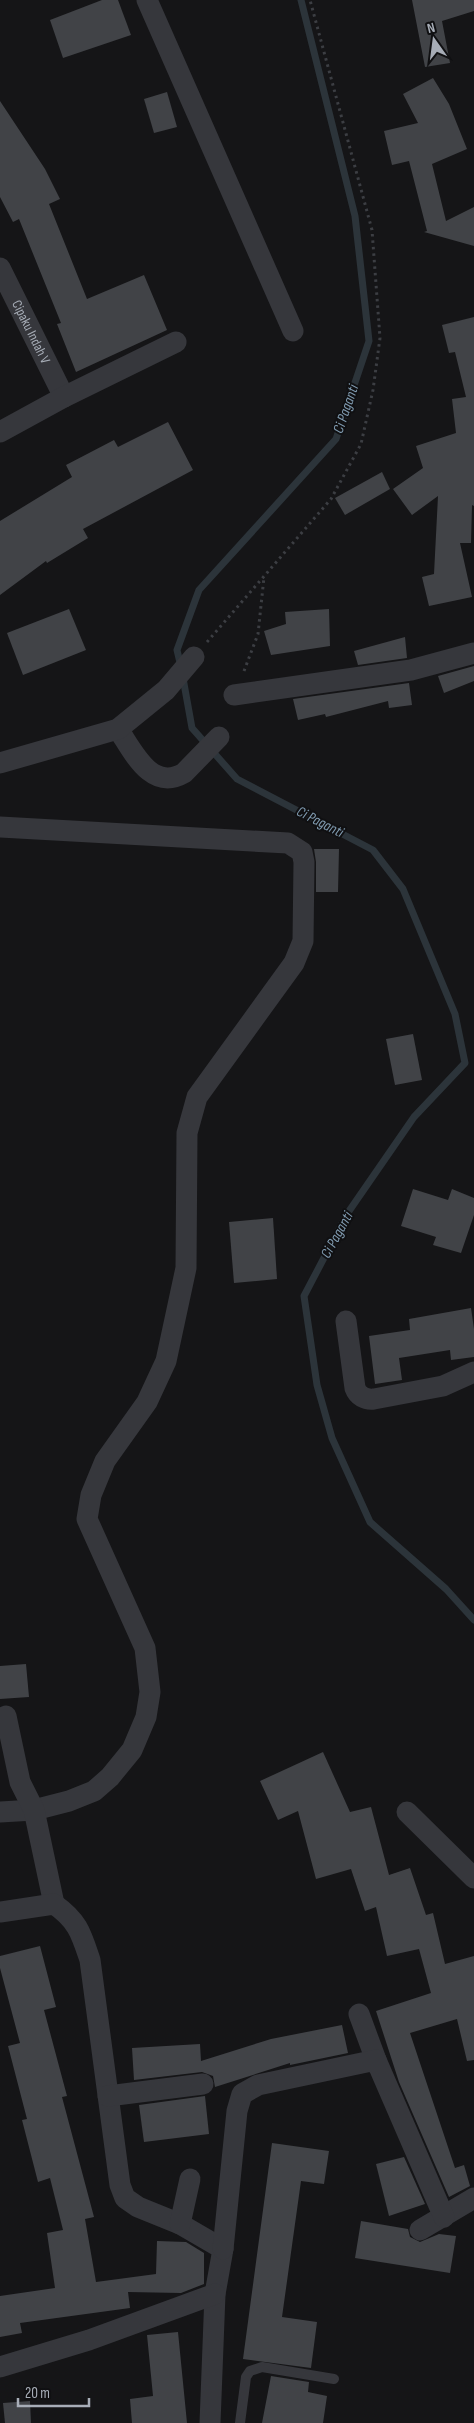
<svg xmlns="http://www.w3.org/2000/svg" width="474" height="2423" font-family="'Sofia Sans Condensed',sans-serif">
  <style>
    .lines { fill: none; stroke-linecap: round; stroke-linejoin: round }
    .stream { stroke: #2c343a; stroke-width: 7 }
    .building { fill: #414347 }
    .path { stroke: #3c3e43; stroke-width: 3; stroke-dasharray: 2.5 4; stroke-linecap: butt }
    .lane { stroke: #36373c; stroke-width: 10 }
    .street { stroke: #36373c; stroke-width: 21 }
    .labels { text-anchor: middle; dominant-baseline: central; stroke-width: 4; stroke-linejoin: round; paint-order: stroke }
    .street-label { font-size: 14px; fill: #a7adb7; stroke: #101012 }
    .water-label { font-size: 15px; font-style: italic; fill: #809bb0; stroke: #101012 }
  </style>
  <rect width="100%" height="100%" fill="#151517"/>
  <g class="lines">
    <g class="stream">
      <path d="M 181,667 L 177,650 L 199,590 L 336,439 L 369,341 L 355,216 L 301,0"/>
      <path d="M 183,678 L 192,728 L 237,779 L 373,850 L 403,889 L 455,1014 L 465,1063 L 414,1117 L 347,1214 L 304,1296 L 317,1385 L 332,1438 L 370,1522 L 446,1589 L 474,1620"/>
    </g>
  </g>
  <g class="building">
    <path d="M 102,0 L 118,0 L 131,35 L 63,58 L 50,20 Z"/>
    <path d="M 412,0 L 474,0 L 474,11 L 442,21 L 450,63 L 425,67 Z"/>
    <path d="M 433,78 L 449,104 L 467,149 L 432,164 L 446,221 L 474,207 L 474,246 L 424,232 L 427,231 L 409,161 L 392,165 L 384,131 L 418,123 L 403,94 Z"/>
    <path d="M 167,92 L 177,127 L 154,133 L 144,99 Z"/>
    <path d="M 0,101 L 45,169 L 60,199 L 49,204 L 87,299 L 144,275 L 167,330 L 76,372 L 57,324 L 61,323 L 19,219 L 13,222 L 0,197 Z"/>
    <path d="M 474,317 L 474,506 L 472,505 L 471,543 L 460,543 L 472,597 L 429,606 L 422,577 L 434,574 L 438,496 L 412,515 L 393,489 L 423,468 L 416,446 L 456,433 L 452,399 L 466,397 L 455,352 L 449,353 L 442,325 Z"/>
    <path d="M 168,422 L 193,470 L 83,529 L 88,538 L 47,563 L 46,561 L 0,595 L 0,521 L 72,477 L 66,465 L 114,440 L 118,447 Z"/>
    <path d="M 382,472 L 390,489 L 345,515 L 335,498 Z"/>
    <path d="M 69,609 L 86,650 L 23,675 L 7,633 Z"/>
    <path d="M 329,609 L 330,646 L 271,655 L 264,631 L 286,624 L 285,612 Z"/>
    <path d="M 405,637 L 407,658 L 358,665 L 354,651 Z"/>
    <path d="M 474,666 L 474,681 L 444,693 L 438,676 Z"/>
    <path d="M 409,683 L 412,705 L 389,708 L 388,701 L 326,717 L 325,714 L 298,720 L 293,699 Z"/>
    <path d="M 314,849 L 339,849 L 338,892 L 316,892 L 316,862 Z"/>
    <path d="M 413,1034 L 422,1080 L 395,1085 L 386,1039 Z"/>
    <path d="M 413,1189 L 448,1200 L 452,1189 L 474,1198 L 474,1215 L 461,1253 L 433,1245 L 436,1237 L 401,1226 Z"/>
    <path d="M 273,1218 L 277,1279 L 234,1283 L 229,1222 Z"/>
    <path d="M 471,1308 L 474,1329 L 474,1357 L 451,1360 L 450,1350 L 399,1358 L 402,1380 L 375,1384 L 369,1336 L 410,1330 L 409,1319 Z"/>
    <path d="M 26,1664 L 29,1697 L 0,1699 L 0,1666 Z"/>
    <path d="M 323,1752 L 350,1812 L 371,1807 L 389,1875 L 410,1868 L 426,1915 L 433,1913 L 445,1964 L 474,1956 L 474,2060 L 467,2061 L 457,2019 L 410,2033 L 455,2168 L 464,2165 L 470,2186 L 449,2197 L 399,2082 L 376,2011 L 431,1993 L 419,1949 L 387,1956 L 376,1907 L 365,1911 L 351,1869 L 316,1879 L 298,1811 L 278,1820 L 260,1781 Z"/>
    <path d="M 40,1946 L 56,2007 L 44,2010 L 67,2096 L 62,2097 L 94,2217 L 85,2219 L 96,2282 L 156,2274 L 157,2241 L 186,2242 L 204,2253 L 204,2284 L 181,2293 L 128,2292 L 130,2308 L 20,2323 L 22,2333 L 0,2337 L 0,2296 L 55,2288 L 47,2233 L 63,2230 L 50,2178 L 38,2182 L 22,2120 L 27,2119 L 8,2046 L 20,2043 L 0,1968 L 0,1956 Z"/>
    <path d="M 342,2025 L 348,2053 L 290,2065 L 290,2063 L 215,2087 L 213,2076 L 202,2072 L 134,2080 L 132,2048 L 200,2044 L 201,2061 L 271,2039 Z"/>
    <path d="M 205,2096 L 209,2134 L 144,2142 L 139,2105 Z"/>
    <path d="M 272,2143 L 329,2151 L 324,2184 L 301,2181 L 282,2317 L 317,2322 L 311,2368 L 243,2359 Z"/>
    <path d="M 404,2157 L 425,2204 L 389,2216 L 376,2164 Z"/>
    <path d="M 361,2221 L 408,2229 L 410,2237 L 420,2242 L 439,2234 L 456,2236 L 450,2273 L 355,2258 Z"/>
    <path d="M 178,2332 L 187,2423 L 132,2423 L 130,2399 L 153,2396 L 147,2335 Z"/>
    <path d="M 271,2376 L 309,2382 L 308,2392 L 327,2396 L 323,2423 L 262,2423 Z"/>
    <path d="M 30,2401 L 31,2423 L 5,2423 L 3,2403 Z"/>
  </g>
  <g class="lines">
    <g class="path">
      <path d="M 207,642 L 331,499 L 361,444 L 373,390 L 380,338 L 372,230 L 310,0"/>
      <path d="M 244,671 L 258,634 L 264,577"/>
    </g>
    <path class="lane" d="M 240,2423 L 246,2377 L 250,2371 L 262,2367 L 334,2379"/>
    <g class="street">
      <path d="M 147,0 L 293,331"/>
      <path id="s1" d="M 0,268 L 64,397"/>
      <path d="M 0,432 L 64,397 L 176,342"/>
      <path d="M 234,695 L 411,670 L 474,653"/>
      <path d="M 118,729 C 133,751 151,792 184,773 L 219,737"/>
      <path d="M 0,763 L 118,729 L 166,690 L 194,657"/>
      <path d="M 0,827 L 288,843 L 302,852 L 304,862 L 303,941 L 294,963 L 197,1097 L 187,1133 L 186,1268 L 166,1361 L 147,1402 L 105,1461 L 91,1495 L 87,1519 L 145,1648 L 150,1692 L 146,1717 L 132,1750 L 110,1777 L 94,1791 L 69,1801 L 34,1810 L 0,1812"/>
      <path d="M 346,1321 L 355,1388 C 358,1396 365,1400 374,1399 L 443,1386 L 474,1372"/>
      <path d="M 6,1716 L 20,1782 L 34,1810 L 54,1904"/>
      <path d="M 407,1812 L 474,1878"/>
      <path d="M 0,1912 L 54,1904 C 78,1921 81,1933 90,1960 L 120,2185 L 125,2198 L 138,2207 L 180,2224 L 223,2249 L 215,2294 L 210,2423"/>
      <path d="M 359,2014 L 376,2060"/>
      <path d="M 108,2096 L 203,2084"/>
      <path d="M 180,2224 L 190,2179"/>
      <path d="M 420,2230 L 474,2198"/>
      <path d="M 223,2249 L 237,2111 L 242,2094 L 258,2085 L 376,2060 L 444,2217"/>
      <path d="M 0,2367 L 89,2340 L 215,2294"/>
    </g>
  </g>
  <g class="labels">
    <g class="street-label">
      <text stroke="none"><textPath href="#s1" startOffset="71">Cipaku Indah V</textPath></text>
    </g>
    <g class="water-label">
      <text transform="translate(346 409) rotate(-71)">Ci Paganti</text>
      <text transform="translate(320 822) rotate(27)">Ci Paganti</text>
      <text transform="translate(337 1235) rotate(-61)">Ci Paganti</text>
    </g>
  </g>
  <g transform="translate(434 40) rotate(346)" stroke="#101012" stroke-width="4" paint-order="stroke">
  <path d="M0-4L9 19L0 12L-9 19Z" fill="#a7adb7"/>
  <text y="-8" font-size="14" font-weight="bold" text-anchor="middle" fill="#a7adb7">N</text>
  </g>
  <path d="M18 2398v8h71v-8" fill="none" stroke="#a7adb7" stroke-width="2.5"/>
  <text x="25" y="2398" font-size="15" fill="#a7adb7" stroke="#101012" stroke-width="4" paint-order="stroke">20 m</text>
</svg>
